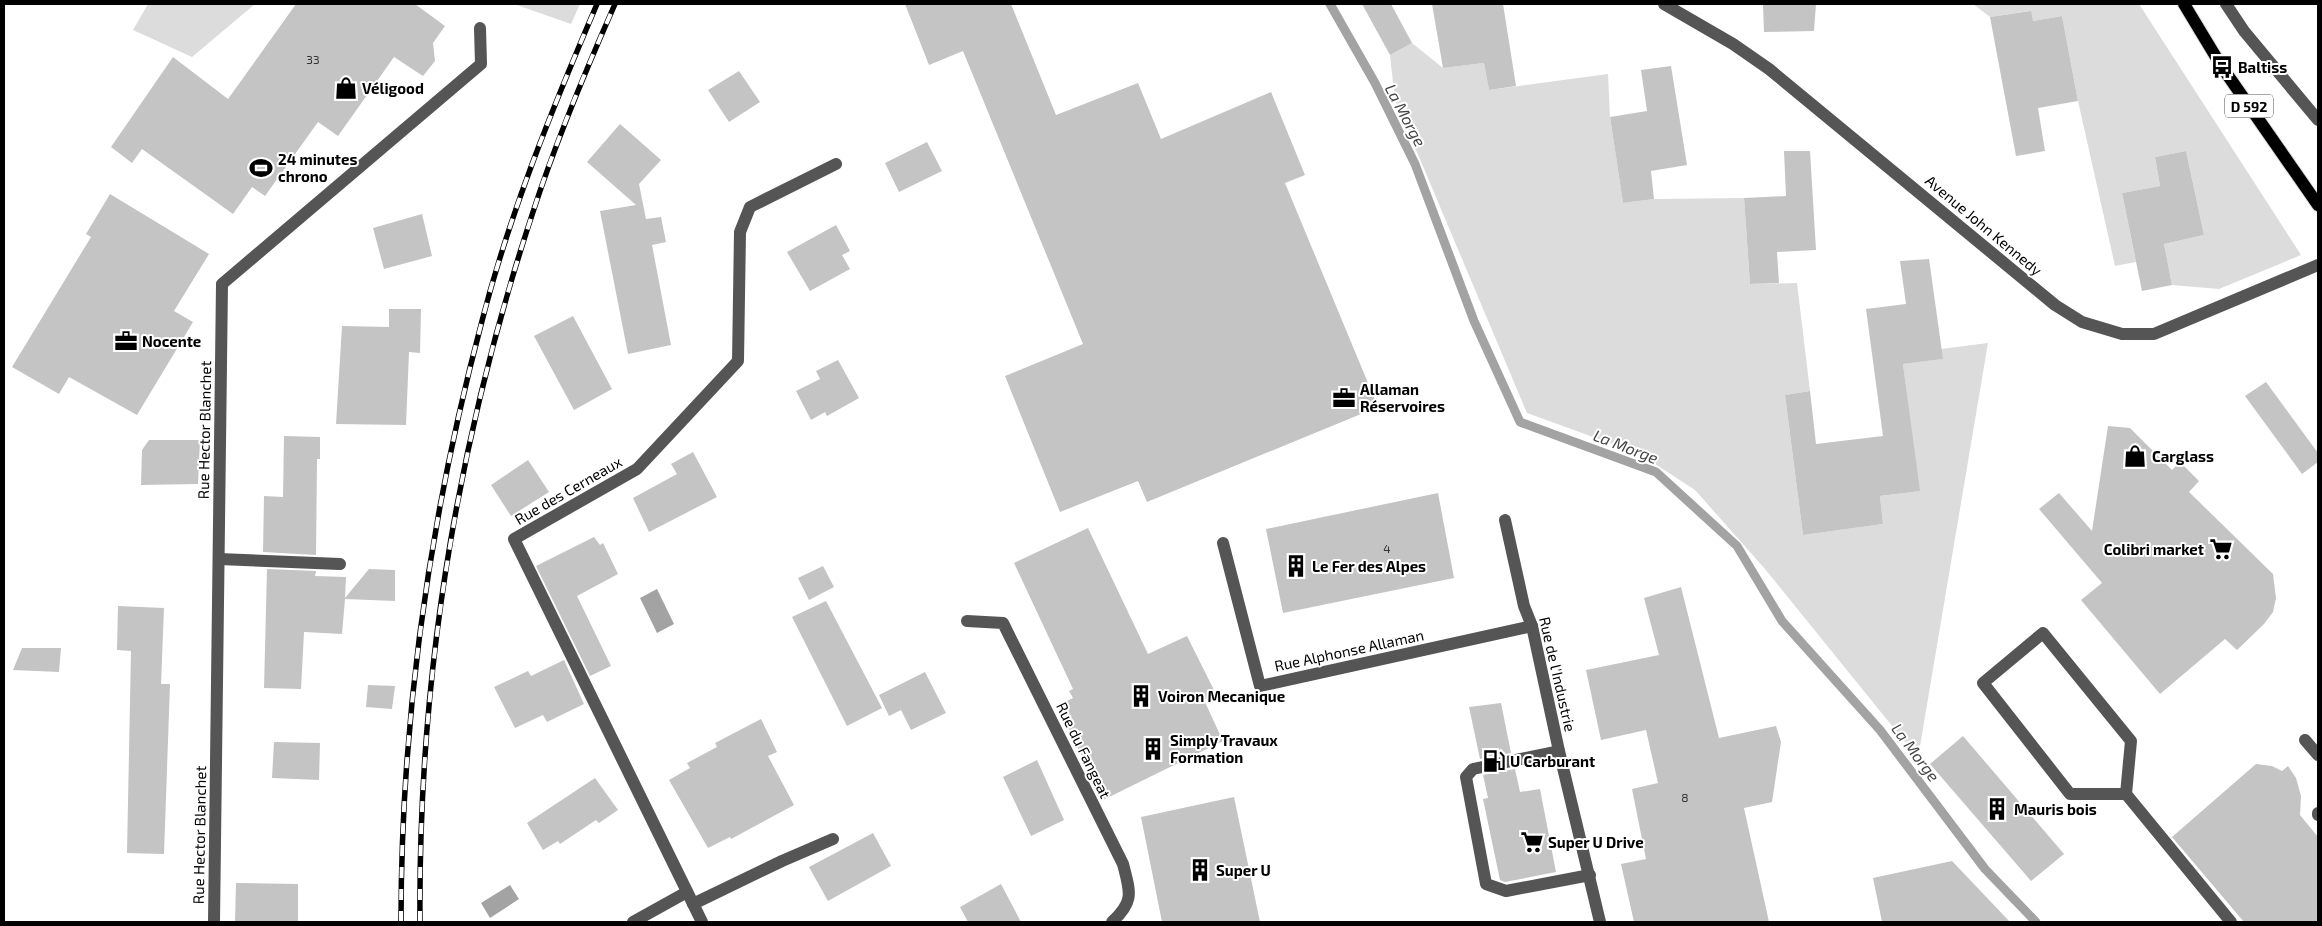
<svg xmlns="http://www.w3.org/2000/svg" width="2322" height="926" font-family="'Exo 2',sans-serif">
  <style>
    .green { fill: #dcdcdc }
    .water { fill: #a3a3a3 }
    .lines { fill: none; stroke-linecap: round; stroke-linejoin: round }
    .stream { stroke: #a3a3a3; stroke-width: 9 }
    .building { fill: #c4c4c4 }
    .major-casing { stroke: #dbdbdb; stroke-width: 14 }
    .minor { stroke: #555; stroke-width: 12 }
    .major { stroke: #000; stroke-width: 12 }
    .rail-casing { stroke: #000; stroke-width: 5.5 }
    .rail { stroke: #fff; stroke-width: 4; stroke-dasharray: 11; stroke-linecap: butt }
    .labels { text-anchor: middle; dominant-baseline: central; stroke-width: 4; stroke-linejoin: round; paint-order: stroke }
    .number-label { font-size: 12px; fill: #313131 }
    .shield { fill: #fff; stroke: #4c4c4c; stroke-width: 1 }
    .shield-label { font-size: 14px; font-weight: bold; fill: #000 }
    .poi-label { font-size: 15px; font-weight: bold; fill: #000; stroke: #fff; text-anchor: start }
    .street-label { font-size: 15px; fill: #000; stroke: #fff }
    .water-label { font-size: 16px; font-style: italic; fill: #444; stroke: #fff }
  </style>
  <rect width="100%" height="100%" fill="#fff"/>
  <g class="green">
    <path d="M 148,4 L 255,4 L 192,57 L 133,30 Z"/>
    <path d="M 514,4 L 580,4 L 571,24 Z"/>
    <path d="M 1973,4 L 2139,4 L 2301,255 L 2219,289 L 2172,285 L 2164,244 L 2204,235 L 2186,151 L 2155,157 L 2160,186 L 2122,193 L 2136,262 L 2115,266 L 2078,101 L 2062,16 L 2033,21 L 2030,11 L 1990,17 Z"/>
    <path d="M 1412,43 L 1443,68 L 1484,63 L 1489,90 L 1608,74 L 1610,117 L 1623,203 L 1654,199 L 1744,198 L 1750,284 L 1797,283 L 1810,391 L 1785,395 L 1803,535 L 1883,524 L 1880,496 L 1919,491 L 1903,364 L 1942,359 L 1941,349 L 1988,343 L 1918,758 L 1765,569 L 1695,490 L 1640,454 L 1527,413 L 1395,100 L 1390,55 Z"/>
  </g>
  <g class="water">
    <path d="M 657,589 L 674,624 L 657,633 L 640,598 Z"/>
    <path d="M 510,885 L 519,899 L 490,918 L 481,903 Z"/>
  </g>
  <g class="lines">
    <path class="stream" d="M 1330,4 L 1375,83 L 1415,164 L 1474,321 L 1520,422 L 1656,472 L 1737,546 L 1782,621 L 1880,730 L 1985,869 L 2036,922"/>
  </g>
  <g class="building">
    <path d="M 296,4 L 415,4 L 445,26 L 433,43 L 435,61 L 423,76 L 394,57 L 338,136 L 318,122 L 265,196 L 252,187 L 233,214 L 142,149 L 132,163 L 111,147 L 173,57 L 228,99 Z"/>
    <path d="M 905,4 L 1011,4 L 1056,115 L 1138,83 L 1161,139 L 1271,92 L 1305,175 L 1285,183 L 1378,407 L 1147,502 L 1138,481 L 1060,512 L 1005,376 L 1083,344 L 963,51 L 929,65 Z"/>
    <path d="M 1362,4 L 1391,4 L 1412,43 L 1390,55 Z"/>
    <path d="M 1432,4 L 1503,4 L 1516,86 L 1489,90 L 1484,63 L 1443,68 Z"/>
    <path d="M 1763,4 L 1816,4 L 1814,31 L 1764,32 Z"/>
    <path d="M 2031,11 L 2033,21 L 2062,16 L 2078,101 L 2038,108 L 2045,151 L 2016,156 L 1990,17 Z"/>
    <path d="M 1671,66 L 1687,165 L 1651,171 L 1654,199 L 1623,203 L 1610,117 L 1647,111 L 1641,70 Z"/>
    <path d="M 739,71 L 760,102 L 729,122 L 708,90 Z"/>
    <path d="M 620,124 L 661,160 L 639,184 L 646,219 L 661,217 L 666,242 L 652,245 L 671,345 L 628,354 L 600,211 L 636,205 L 587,162 Z"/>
    <path d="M 927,142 L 942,171 L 899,192 L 885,163 Z"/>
    <path d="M 1784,151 L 1810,151 L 1816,250 L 1777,252 L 1779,283 L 1750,284 L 1744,198 L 1786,196 Z"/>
    <path d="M 2186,151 L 2204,235 L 2164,244 L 2172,285 L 2142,291 L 2122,193 L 2160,186 L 2155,157 Z"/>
    <path d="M 110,194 L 209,254 L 174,311 L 193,322 L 137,415 L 69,377 L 59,394 L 12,367 L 91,237 L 86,234 Z"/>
    <path d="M 422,214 L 432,256 L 384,269 L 373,228 Z"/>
    <path d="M 836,225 L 850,251 L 842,255 L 850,269 L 810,291 L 787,252 Z"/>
    <path d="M 1929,259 L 1943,359 L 1903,364 L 1920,491 L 1880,496 L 1883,524 L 1803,535 L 1785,395 L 1810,391 L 1816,444 L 1883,436 L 1866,309 L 1906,304 L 1900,261 Z"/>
    <path d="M 389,309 L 421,309 L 420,353 L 409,352 L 406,425 L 336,424 L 342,326 L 389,327 Z"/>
    <path d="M 573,316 L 612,389 L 574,410 L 534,336 Z"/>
    <path d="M 838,360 L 859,398 L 827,416 L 825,412 L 811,420 L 796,391 L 820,379 L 816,371 Z"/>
    <path d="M 2266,382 L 2318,453 L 2318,462 L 2302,474 L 2245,396 Z"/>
    <path d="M 2108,426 L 2130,428 L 2172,470 L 2180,462 L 2199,481 L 2189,492 L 2273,574 L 2276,598 L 2273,612 L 2264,624 L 2237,650 L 2225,639 L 2160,694 L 2081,600 L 2102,583 L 2039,509 L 2059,493 L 2092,531 Z"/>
    <path d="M 284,436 L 320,437 L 320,459 L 317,459 L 316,555 L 263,552 L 264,496 L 283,497 Z"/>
    <path d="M 149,440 L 200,440 L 198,484 L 141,485 L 142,450 Z"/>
    <path d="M 693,452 L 717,497 L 649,532 L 633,498 L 677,474 L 671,464 Z"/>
    <path d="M 528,460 L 549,492 L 511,516 L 491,485 Z"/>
    <path d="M 1438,493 L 1454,578 L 1283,613 L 1266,529 Z"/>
    <path d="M 1088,528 L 1148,654 L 1187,636 L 1216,694 L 1204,700 L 1223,741 L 1103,800 L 1061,713 L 1061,704 L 1073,698 L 1069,691 L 1073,689 L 1014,563 Z"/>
    <path d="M 594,537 L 600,545 L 603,543 L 618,574 L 577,596 L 611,666 L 590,676 L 536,566 Z"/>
    <path d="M 823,566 L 834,587 L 809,600 L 798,578 Z"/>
    <path d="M 267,569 L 316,571 L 315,576 L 346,577 L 345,598 L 369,569 L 395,570 L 395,601 L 345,599 L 342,634 L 304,632 L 301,689 L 264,688 Z"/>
    <path d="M 1681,587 L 1719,738 L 1776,726 L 1781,742 L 1772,802 L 1744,808 L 1769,922 L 1634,922 L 1621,864 L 1646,859 L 1632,789 L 1658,783 L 1646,730 L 1601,740 L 1586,670 L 1659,655 L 1644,598 Z"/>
    <path d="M 826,601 L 882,708 L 847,726 L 792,617 Z"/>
    <path d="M 118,606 L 164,608 L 161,684 L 170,684 L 164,854 L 127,853 L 131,651 L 117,650 Z"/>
    <path d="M 22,648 L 61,648 L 59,672 L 13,670 Z"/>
    <path d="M 564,660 L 584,704 L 547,722 L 543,715 L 515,728 L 494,687 L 528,671 L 531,676 Z"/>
    <path d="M 925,672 L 946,713 L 911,730 L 901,710 L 889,716 L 879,695 Z"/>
    <path d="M 368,685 L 395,686 L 392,709 L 366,707 Z"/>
    <path d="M 1501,703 L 1511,753 L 1480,759 L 1469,707 Z"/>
    <path d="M 761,719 L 777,752 L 768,756 L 794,805 L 731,839 L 730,837 L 708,848 L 669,780 L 690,768 L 687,763 L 717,747 L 715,743 Z"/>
    <path d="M 1963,736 L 2064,854 L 2031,881 L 1930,764 Z"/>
    <path d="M 274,742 L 320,743 L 319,780 L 272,778 Z"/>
    <path d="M 1037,760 L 1064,820 L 1031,836 L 1003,777 Z"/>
    <path d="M 2256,764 L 2272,766 L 2282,771 L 2288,766 L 2296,778 L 2301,796 L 2300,815 L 2318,837 L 2318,922 L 2244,922 L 2172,837 Z"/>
    <path d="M 1515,769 L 1520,792 L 1540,789 L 1556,872 L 1505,882 L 1500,880 L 1483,799 L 1488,798 L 1483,775 Z"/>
    <path d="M 595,778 L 618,810 L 599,823 L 596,820 L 560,844 L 558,841 L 543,850 L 527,823 Z"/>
    <path d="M 1234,797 L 1260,922 L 1162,922 L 1141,817 Z"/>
    <path d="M 873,833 L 891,866 L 828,901 L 809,867 Z"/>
    <path d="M 1952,861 L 2010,922 L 1882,922 L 1873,878 Z"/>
    <path d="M 236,883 L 298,884 L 298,922 L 235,922 Z"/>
    <path d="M 1001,884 L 1021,922 L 968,922 L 960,907 Z"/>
  </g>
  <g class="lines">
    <defs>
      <path id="major" d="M 2184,4 L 2222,67 L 2318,205"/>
    </defs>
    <use href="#major" class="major-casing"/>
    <g class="minor">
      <path d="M 1664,4 L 1733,44 L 1769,69 L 2055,305 L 2082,322 L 2122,334 L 2154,334 L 2318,265"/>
      <path d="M 2226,4 L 2244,31 L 2318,120"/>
      <path d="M 1505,520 L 1524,606 L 1532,626 L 1559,751 L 1600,922"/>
      <path d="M 1223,543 L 1260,686 L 1532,626"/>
      <path d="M 219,559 L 340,564"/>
      <path d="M 967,621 L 1003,623 L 1123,864 C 1130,892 1135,901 1112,922"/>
      <path d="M 2305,740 L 2318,755"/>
      <path d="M 1559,751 L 1473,769 L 1466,777 L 1486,884 L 1506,891 L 1590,875"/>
      <path d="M 2126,794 L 2070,794 L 1983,683 L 2043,633 L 2131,741 L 2126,794 L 2231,922"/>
      <path d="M 2318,813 L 2318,815"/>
      <path d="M 693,904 L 782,861 L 833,839"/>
      <path d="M 214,922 L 222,284 L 481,64 L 480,28"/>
      <path d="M 633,922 L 687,892"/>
      <path d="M 702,922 L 514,539 L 637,469 L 738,361 L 740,232 L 750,207 L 836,164"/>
    </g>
    <use href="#major" class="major"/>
    <defs>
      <g id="rail">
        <path d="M 401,922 C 401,720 430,516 482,321 C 510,212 553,107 597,4"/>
        <path d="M 420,922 C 418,681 457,441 533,212 C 556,141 585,72 615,4"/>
      </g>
    </defs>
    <use href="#rail" class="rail-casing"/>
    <use href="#rail" class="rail"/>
  </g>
  <defs>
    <symbol id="bus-bare" viewBox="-9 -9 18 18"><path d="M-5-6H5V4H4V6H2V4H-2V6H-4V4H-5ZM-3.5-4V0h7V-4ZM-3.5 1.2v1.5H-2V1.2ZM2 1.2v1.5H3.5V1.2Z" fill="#000" stroke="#fff" stroke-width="2.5" paint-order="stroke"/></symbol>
    <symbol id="shop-bare" viewBox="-9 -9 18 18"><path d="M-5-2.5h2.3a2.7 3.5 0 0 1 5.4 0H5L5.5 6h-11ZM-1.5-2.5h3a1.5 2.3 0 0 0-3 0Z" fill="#000" stroke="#fff" stroke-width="2.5" paint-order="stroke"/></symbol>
    <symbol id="stadium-bare" viewBox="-9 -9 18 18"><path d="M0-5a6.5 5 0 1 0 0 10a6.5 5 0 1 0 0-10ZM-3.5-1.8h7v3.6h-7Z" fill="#000" stroke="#fff" stroke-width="2.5" paint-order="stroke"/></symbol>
    <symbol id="office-bare" viewBox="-9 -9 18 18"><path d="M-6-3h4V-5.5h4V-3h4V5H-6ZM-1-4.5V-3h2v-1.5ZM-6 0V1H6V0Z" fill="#000" stroke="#fff" stroke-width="2.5" paint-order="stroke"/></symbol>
    <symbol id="supermarket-bare" viewBox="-9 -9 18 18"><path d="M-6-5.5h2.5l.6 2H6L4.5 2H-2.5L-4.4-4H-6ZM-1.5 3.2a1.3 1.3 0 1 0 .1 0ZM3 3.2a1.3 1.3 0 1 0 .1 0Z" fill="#000" stroke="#fff" stroke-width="2.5" paint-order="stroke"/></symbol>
    <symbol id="building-bare" viewBox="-9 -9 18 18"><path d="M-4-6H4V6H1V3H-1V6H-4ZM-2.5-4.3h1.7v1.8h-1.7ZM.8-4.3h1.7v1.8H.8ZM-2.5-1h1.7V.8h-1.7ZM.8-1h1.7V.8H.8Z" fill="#000" stroke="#fff" stroke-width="2.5" paint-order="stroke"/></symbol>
    <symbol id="fuel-bare" viewBox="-9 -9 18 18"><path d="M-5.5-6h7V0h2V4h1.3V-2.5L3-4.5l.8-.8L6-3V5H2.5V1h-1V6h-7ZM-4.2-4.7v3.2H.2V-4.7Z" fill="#000" stroke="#fff" stroke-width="2.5" paint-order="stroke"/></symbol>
  </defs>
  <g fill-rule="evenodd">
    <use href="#bus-bare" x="2206" y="51" width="32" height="32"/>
    <use href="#shop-bare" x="330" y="72" width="32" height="32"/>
    <use href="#stadium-bare" x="245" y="152" width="32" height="32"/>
    <use href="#office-bare" x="110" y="325" width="32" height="32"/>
    <use href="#office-bare" x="1328" y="382" width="32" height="32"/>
    <use href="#shop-bare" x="2119" y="440" width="32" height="32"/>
    <use href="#supermarket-bare" x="2205" y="533" width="32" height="32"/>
    <use href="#building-bare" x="1280" y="550" width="32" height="32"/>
    <use href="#building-bare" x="1125" y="680" width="32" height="32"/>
    <use href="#building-bare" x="1137" y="733" width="32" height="32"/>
    <use href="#fuel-bare" x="1478" y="745" width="32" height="32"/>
    <use href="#building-bare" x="1981" y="793" width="32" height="32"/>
    <use href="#supermarket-bare" x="1516" y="826" width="32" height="32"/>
    <use href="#building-bare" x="1184" y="854" width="32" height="32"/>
  </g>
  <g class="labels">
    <g class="number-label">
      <text x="313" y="59">33</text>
      <text x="1387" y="548">4</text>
      <text x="1685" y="797">8</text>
    </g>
    <rect class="shield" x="2225" y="94.5" width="48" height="23" rx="4"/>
    <g class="shield-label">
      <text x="2249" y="106">D 592</text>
    </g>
    <g class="poi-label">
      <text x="2238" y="67">Baltiss</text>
      <text x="362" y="88">Véligood</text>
      <text x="278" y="159">24 minutes<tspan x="278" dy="17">chrono</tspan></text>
      <text x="142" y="341">Nocente</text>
      <text x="1360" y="389">Allaman<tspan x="1360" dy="17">Réservoires</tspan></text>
      <text x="2152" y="456">Carglass</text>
      <text x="2204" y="549" text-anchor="end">Colibri market</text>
      <text x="1312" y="566">Le Fer des Alpes</text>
      <text x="1158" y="696">Voiron Mecanique</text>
      <text x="1170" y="740">Simply Travaux<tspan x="1170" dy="17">Formation</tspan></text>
      <text x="1510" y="761">U Carburant</text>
      <text x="2014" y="809">Mauris bois</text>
      <text x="1548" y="842">Super U Drive</text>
      <text x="1216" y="870">Super U</text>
    </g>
    <g class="street-label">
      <text transform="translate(1984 225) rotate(40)">Avenue John Kennedy</text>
      <text transform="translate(204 430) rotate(-89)">Rue Hector Blanchet</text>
      <text transform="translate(568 490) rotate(-30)">Rue des Cerneaux</text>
      <text transform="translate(1349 650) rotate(-12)">Rue Alphonse Allaman</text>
      <text transform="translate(1558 674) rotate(77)">Rue de l'Industrie</text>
      <text transform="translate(1084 750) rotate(64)">Rue du Fangeat</text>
      <text transform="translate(199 835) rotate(-89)">Rue Hector Blanchet</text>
    </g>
    <g class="water-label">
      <text transform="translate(1406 115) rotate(62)">La Morge</text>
      <text transform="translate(1626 446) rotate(21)">La Morge</text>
      <text transform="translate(1916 752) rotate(53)">La Morge</text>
    </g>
  </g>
  <rect width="2322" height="926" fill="none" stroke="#000000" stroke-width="10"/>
</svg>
